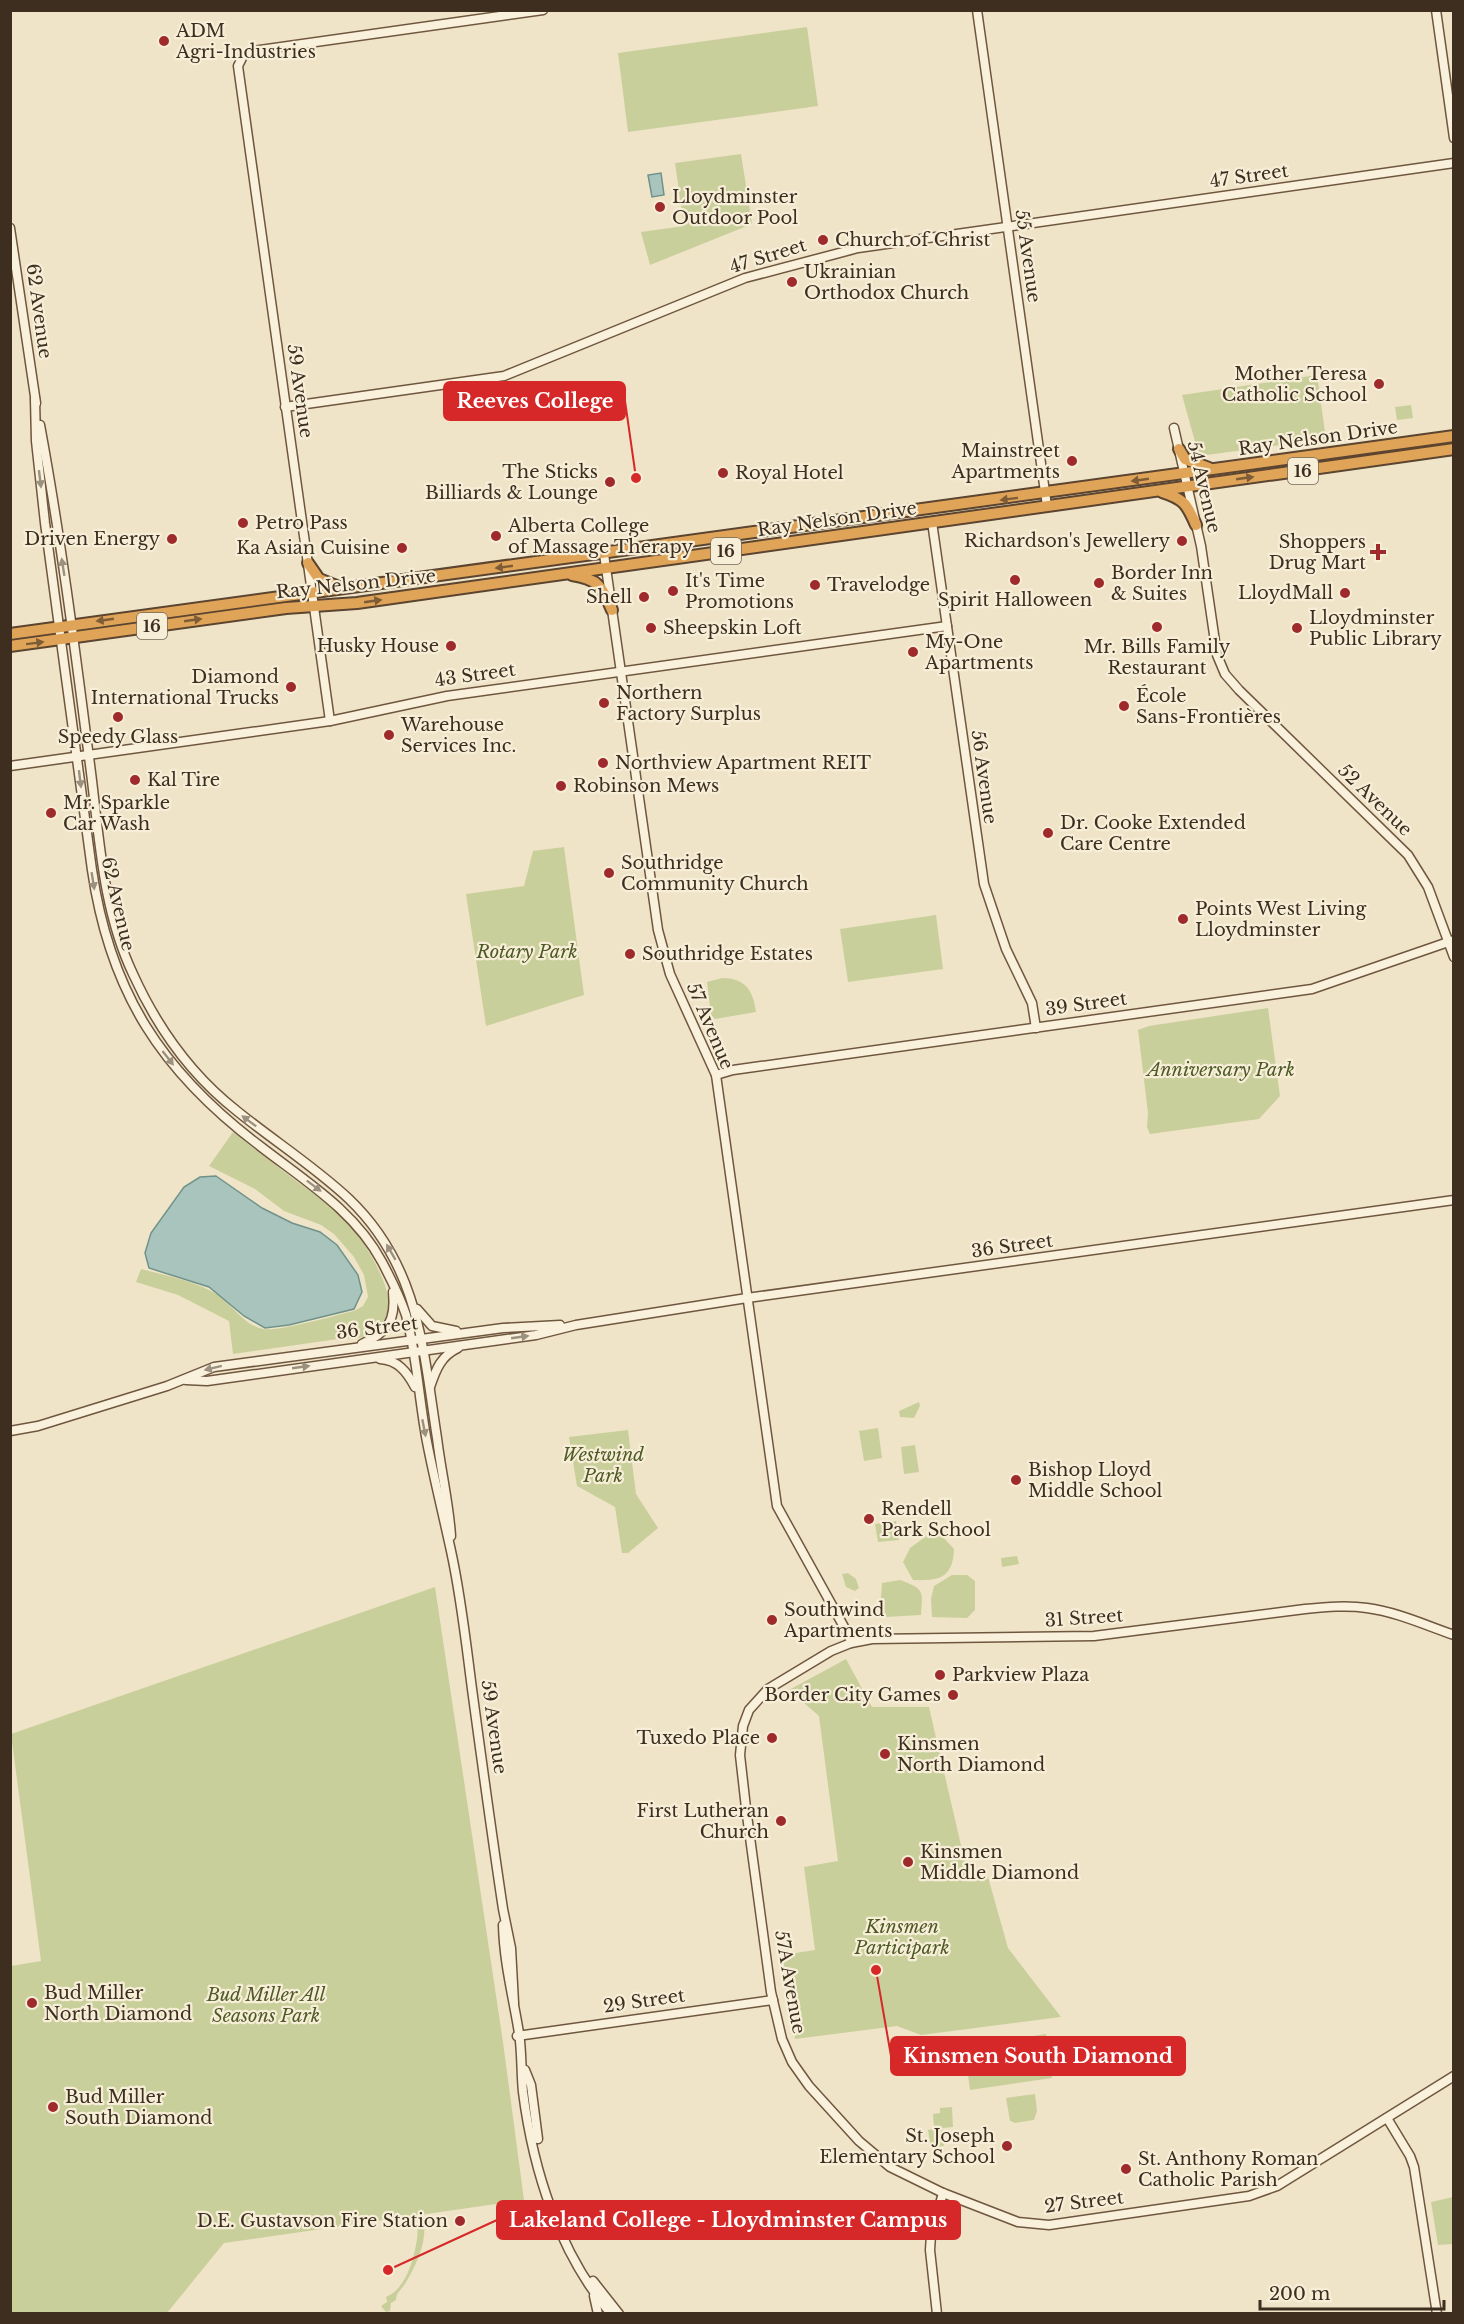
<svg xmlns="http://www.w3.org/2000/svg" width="1464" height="2324" font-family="'Libre Baskerville',serif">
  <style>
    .green { fill: #c9cf9b }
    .water { fill: #a9c4bc; stroke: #6f938a; stroke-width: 1.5 }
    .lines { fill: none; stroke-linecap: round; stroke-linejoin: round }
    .secondary-casing { stroke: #6f573f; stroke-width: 11 }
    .highway-casing { stroke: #5b4430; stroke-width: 14 }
    .secondary { stroke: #faf1dc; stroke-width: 8 }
    .highway { stroke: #e0a458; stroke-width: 10 }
    .oneway { fill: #7e5d36 }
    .oneway2 { fill: #9c907e }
    .poi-dot { fill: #9e2a2b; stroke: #f7eed8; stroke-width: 2 }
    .labels { text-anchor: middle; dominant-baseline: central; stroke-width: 4.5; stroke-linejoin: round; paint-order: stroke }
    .shield { fill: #f7eed8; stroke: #756857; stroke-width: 1.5 }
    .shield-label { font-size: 16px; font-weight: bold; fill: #3d2e20 }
    .poi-label { font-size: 18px; fill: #3d2e20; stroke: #f7eed8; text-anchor: start }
    .street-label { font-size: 18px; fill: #3d2e20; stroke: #f7eed8 }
    .park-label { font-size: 18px; font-style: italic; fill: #4d5a26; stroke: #f7eed8 }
    .leader { fill: none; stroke: #d62828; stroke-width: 2 }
    .callout-dot { fill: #d62828; stroke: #f7eed8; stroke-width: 2 }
    .callout { fill: #d62828; stroke: #d62828; stroke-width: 2 }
    .callout-label { font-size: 20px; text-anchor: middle; font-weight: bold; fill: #fff }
  </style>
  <rect width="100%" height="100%" fill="#f0e4c8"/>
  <g class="green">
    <path d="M 807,27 L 818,106 L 628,132 L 618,53 Z"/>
    <path d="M 741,154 L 752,224 L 650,265 L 641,232 L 684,226 L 675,163 Z"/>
    <path d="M 1317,375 L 1326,439 L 1199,456 L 1182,395 Z"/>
    <path d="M 1411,405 L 1413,418 L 1397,420 L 1395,407 Z"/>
    <path d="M 564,847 L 584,995 L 486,1026 L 466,894 L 524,886 L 533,851 Z"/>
    <path d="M 936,915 L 943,969 L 848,982 L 840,929 Z"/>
    <path d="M 722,978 C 745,978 753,990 756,1012 L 715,1019 L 711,1015 L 707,982 Z"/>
    <path d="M 1268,1008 L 1280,1096 L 1259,1119 L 1150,1134 L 1147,1127 L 1148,1113 L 1138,1030 L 1149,1026 Z"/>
    <path d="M 233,1132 C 253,1148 274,1164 295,1180 C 314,1194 335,1208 351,1227 C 363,1241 372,1256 380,1273 C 388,1290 393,1309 381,1325 C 373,1337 357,1340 345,1338 L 233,1354 L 229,1321 L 178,1295 L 136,1282 L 141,1269 C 164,1275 189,1280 211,1291 C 230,1300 242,1325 263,1329 C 279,1332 336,1315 354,1311 L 363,1306 L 368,1297 L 364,1275 L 354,1257 L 334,1234 L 321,1225 L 284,1211 L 255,1189 L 209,1166 Z"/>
    <path d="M 919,1402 L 920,1406 L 914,1418 L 900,1417 L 899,1411 Z"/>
    <path d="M 878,1428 L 882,1458 L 864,1461 L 859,1431 Z"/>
    <path d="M 628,1430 L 636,1494 L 658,1528 L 628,1553 L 622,1553 L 615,1507 L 577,1486 L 569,1437 Z"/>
    <path d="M 915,1445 L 919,1472 L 904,1474 L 901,1447 Z"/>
    <path d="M 896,1521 L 899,1540 L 878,1542 L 875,1524 Z"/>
    <path d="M 932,1532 L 942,1536 L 954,1549 C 953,1578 939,1581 913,1580 L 903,1562 L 910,1548 Z"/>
    <path d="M 1017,1556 L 1019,1564 L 1002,1567 L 1001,1558 Z"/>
    <path d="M 848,1573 L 856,1579 L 859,1588 L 855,1591 L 846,1587 L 842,1574 Z"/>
    <path d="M 952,1575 L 967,1575 L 975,1581 L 975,1610 L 967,1618 L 932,1617 L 931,1599 L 934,1586 Z"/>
    <path d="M 900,1580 C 924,1589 923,1590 921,1615 L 886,1617 L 880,1610 L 882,1583 Z"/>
    <path d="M 435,1587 L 503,2042 L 524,2200 L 224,2243 L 167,2313 L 11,2313 L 11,1966 L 41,1961 L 11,1734 Z"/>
    <path d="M 846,1659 L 872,1707 L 929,1707 L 969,1880 L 988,1877 L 1008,1948 L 1061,2017 L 921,2035 L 897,2026 L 795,2039 L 782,1955 L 815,1950 L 804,1867 L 838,1861 L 819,1716 L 789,1690 Z"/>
    <path d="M 1046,2034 L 1052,2078 L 970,2090 L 964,2046 Z"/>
    <path d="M 1035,2094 L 1037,2111 L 1034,2120 L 1015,2123 L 1010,2121 L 1006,2098 Z"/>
    <path d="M 952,2107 L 953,2127 L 942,2128 L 944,2146 L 931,2148 L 928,2130 L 939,2128 L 934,2128 L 933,2114 L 940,2113 L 940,2108 Z"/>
    <path d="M 1453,2197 L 1453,2244 L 1438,2245 L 1431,2202 Z"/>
    <path d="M 422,2216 C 430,2237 416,2266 405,2284 C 401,2290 396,2293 396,2300 L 391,2303 L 390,2311 L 386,2312 L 381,2306 L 387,2302 L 386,2297 C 406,2289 414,2259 417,2239 C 418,2231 417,2222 422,2216 Z"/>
  </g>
  <g class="water">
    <path d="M 661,173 L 664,195 L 652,197 L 648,175 Z"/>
    <path d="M 216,1176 L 262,1208 L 292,1223 L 320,1232 L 337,1245 L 358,1275 L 362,1292 L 354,1309 L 289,1325 L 265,1328 L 244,1316 L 209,1287 L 149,1268 L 145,1253 L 151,1233 L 184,1187 L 200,1177 Z"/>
  </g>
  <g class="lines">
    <defs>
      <g id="secondary">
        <path d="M 977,10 L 1047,506"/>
        <path d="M 1436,10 L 1454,138"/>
        <path d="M 10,228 L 36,403"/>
        <path d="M 35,399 L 36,441 L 45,523 L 92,870 C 110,993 162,1072 260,1146 C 305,1181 355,1211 382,1262 C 391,1279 400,1297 406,1315 C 417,1356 419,1400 427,1442 C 434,1478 443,1514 451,1551 C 461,1596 466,1643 472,1689 C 482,1763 492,1836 503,1909 L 511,1948 L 514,2003"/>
        <path d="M 285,407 L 504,376 L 745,278 L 858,248 L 1454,163"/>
        <path d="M 40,425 C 60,533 74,641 88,750 C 99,825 100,905 133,974 C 157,1027 191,1075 237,1111 C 274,1141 315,1167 349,1199 C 419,1266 423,1348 437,1438 C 441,1471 449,1504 451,1536"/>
        <path d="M 1174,428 L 1201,546 L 1217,655 L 1225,674 L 1239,690 L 1408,855 L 1428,887 L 1454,957"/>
        <path d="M 932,522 L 984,884 L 1006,949 L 1032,1003 L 1036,1028"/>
        <path d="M 604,554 L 658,930 L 670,974 L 716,1075 L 777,1506 L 849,1636 L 851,1643"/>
        <path d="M 330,721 L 238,66 L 243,56 L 252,51 L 543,10"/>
        <path d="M 10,766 L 330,721 L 447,696 L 947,626"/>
        <path d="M 716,1075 L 733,1070 L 1312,989 L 1454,940"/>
        <path d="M 417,1309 L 432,1326 L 456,1331"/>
        <path d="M 362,1344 C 388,1332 396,1321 393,1292"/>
        <path d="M 380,1359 C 398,1360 407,1372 415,1387"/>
        <path d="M 186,1380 L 207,1381 L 536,1335 L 576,1325 L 747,1298 L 1454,1200"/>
        <path d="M 430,1387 C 436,1369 441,1356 458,1348"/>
        <path d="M 10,1431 L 38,1426 L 167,1386 L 214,1367 L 503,1328 L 560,1325"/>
        <path d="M 1454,1635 C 1425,1625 1397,1612 1367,1608 C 1347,1605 1326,1607 1305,1609 L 1094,1636 L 872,1639 L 851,1643 L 831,1651 L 768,1689 L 749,1710 L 743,1726 L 740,1755 L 746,1808 L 771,1992 L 782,2039 L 792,2062 L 809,2086 L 859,2141 L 890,2167 L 943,2193 L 1018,2222 L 1049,2225 L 1249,2196 L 1277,2186 L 1454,2076"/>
        <path d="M 503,1925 C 504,1963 513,1996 519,2033 C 522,2052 521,2072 523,2092 C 533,2170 559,2253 611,2314"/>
        <path d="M 517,2036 L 773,2000"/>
        <path d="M 525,2070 L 531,2085 L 538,2139"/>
        <path d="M 1387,2118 L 1410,2156 L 1414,2167 L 1437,2314"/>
        <path d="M 593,2281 L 619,2314"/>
        <path d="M 594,2296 L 598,2314"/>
        <path d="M 937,2314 L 930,2250 L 931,2235 L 943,2193"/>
      </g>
      <g id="highway">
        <path d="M 1179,449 L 1185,459 L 1209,468"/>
        <path d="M 1162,492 C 1184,499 1187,504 1196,525"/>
        <path d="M 308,563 L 319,579 L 339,587"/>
        <path d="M 572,575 C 598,579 602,586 612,610"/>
        <path d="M 10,634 L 1454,436"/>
        <path d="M 10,646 L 286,608 L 357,603 L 1454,449"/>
      </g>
    </defs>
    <use href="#secondary" class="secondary-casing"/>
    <use href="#highway" class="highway-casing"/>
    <use href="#secondary" class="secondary"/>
    <use href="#highway" class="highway"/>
  </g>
  <defs><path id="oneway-solid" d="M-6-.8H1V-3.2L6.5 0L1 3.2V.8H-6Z" transform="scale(1.5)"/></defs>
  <g class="oneway">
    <use href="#oneway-solid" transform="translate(1245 478) rotate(-8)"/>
    <use href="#oneway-solid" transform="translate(1140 480) rotate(172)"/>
    <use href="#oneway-solid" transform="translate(1009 499) rotate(173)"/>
    <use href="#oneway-solid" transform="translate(504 567) rotate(172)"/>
    <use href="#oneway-solid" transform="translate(373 601) rotate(-8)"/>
    <use href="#oneway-solid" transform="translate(105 620) rotate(172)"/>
    <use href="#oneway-solid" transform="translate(193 620) rotate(-8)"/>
    <use href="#oneway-solid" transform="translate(35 643) rotate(-7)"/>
  </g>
  <g class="oneway2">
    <use href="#oneway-solid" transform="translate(40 479) rotate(83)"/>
    <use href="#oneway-solid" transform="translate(63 567) rotate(-99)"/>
    <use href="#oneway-solid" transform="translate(80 779) rotate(83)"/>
    <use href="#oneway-solid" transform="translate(93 881) rotate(81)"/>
    <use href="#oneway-solid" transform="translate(168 1058) rotate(52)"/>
    <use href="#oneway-solid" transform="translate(249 1121) rotate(-143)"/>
    <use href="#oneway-solid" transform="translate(314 1186) rotate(37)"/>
    <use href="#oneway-solid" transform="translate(391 1252) rotate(-120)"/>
    <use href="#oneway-solid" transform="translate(520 1337) rotate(-8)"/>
    <use href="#oneway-solid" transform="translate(301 1367) rotate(-8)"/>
    <use href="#oneway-solid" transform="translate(213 1368) rotate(166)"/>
    <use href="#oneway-solid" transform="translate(424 1428) rotate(79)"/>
  </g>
  <g class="poi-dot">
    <circle cx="164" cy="41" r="6"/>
    <circle cx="660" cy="207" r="6"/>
    <circle cx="823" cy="240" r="6"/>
    <circle cx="792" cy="282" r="6"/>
    <circle cx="1379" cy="384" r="6"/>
    <circle cx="1072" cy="461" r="6"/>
    <circle cx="723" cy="473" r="6"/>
    <circle cx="610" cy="482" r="6"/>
    <circle cx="243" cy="523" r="6"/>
    <circle cx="496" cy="536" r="6"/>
    <circle cx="172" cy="539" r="6"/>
    <circle cx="1182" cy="541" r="6"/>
    <circle cx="402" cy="548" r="6"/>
    <path d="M1375 543h6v6h6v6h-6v6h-6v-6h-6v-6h6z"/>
    <circle cx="1015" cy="580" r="6"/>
    <circle cx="1099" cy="583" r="6"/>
    <circle cx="815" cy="585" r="6"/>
    <circle cx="673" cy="591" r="6"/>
    <circle cx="1345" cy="593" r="6"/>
    <circle cx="644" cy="597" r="6"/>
    <circle cx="1157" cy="627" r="6"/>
    <circle cx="651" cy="628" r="6"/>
    <circle cx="1297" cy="628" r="6"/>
    <circle cx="451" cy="646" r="6"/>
    <circle cx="913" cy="652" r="6"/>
    <circle cx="291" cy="687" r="6"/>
    <circle cx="604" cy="703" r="6"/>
    <circle cx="1124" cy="706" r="6"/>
    <circle cx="118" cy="717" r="6"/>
    <circle cx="389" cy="735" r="6"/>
    <circle cx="603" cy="763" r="6"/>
    <circle cx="135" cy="780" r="6"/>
    <circle cx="561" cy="786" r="6"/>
    <circle cx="51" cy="813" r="6"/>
    <circle cx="1048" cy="833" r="6"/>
    <circle cx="609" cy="873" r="6"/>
    <circle cx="1183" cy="919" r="6"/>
    <circle cx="630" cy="954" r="6"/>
    <circle cx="1016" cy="1480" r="6"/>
    <circle cx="869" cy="1519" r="6"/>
    <circle cx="772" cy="1620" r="6"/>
    <circle cx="940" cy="1675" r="6"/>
    <circle cx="953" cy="1695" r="6"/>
    <circle cx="772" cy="1738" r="6"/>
    <circle cx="885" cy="1754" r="6"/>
    <circle cx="781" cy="1821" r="6"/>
    <circle cx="908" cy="1862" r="6"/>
    <circle cx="32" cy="2003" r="6"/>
    <circle cx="53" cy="2107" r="6"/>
    <circle cx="1007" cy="2146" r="6"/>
    <circle cx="1126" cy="2169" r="6"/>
    <circle cx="460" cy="2221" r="6"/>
  </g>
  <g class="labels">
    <g class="shield">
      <rect x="1288" y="458" width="30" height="26" rx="4.5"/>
      <rect x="711" y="538" width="30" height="26" rx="4.5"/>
      <rect x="137" y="613" width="30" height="26" rx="4.5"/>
    </g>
    <g class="shield-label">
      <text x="1303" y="471">16</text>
      <text x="726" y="551">16</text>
      <text x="152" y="626">16</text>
    </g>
    <g class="poi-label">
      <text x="176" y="31">ADM<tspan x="176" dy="21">Agri-Industries</tspan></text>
      <text x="672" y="197">Lloydminster<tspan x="672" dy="21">Outdoor Pool</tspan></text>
      <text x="835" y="240">Church of Christ</text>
      <text x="804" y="272">Ukrainian<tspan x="804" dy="21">Orthodox Church</tspan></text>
      <text x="1367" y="374" text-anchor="end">Mother Teresa<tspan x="1367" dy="21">Catholic School</tspan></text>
      <text x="1060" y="451" text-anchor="end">Mainstreet<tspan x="1060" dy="21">Apartments</tspan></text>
      <text x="598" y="472" text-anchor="end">The Sticks<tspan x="598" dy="21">Billiards &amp; Lounge</tspan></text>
      <text x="735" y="473">Royal Hotel</text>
      <text x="255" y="523">Petro Pass</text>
      <text x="508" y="526">Alberta College<tspan x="508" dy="21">of Massage Therapy</tspan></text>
      <text x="160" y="539" text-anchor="end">Driven Energy</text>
      <text x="1170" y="541" text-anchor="end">Richardson's Jewellery</text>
      <text x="1366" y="542" text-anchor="end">Shoppers<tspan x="1366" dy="21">Drug Mart</tspan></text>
      <text x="390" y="548" text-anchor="end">Ka Asian Cuisine</text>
      <text x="1111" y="573">Border Inn<tspan x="1111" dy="21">&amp; Suites</tspan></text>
      <text x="685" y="581">It's Time<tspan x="685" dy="21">Promotions</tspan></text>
      <text x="827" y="585">Travelodge</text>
      <text x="1333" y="593" text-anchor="end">LloydMall</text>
      <text x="632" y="597" text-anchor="end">Shell</text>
      <text x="1015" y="600" text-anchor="middle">Spirit Halloween</text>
      <text x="1309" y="618">Lloydminster<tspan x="1309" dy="21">Public Library</tspan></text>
      <text x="663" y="628">Sheepskin Loft</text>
      <text x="925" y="642">My-One<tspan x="925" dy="21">Apartments</tspan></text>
      <text x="439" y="646" text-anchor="end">Husky House</text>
      <text x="1157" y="647" text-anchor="middle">Mr. Bills Family<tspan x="1157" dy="21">Restaurant</tspan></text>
      <text x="279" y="677" text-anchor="end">Diamond<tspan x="279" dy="21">International Trucks</tspan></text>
      <text x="616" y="693">Northern<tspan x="616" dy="21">Factory Surplus</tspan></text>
      <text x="1136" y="696">École<tspan x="1136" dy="21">Sans-Frontières</tspan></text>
      <text x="401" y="725">Warehouse<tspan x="401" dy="21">Services Inc.</tspan></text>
      <text x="118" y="737" text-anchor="middle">Speedy Glass</text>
      <text x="615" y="763">Northview Apartment REIT</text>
      <text x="147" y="780">Kal Tire</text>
      <text x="573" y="786">Robinson Mews</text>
      <text x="63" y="803">Mr. Sparkle<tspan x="63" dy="21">Car Wash</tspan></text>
      <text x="1060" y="823">Dr. Cooke Extended<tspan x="1060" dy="21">Care Centre</tspan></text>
      <text x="621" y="863">Southridge<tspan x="621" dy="21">Community Church</tspan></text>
      <text x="1195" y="909">Points West Living<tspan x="1195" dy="21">Lloydminster</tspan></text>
      <text x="642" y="954">Southridge Estates</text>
      <text x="1028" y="1470">Bishop Lloyd<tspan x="1028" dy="21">Middle School</tspan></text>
      <text x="881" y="1509">Rendell<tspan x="881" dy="21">Park School</tspan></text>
      <text x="784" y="1610">Southwind<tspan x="784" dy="21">Apartments</tspan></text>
      <text x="952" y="1675">Parkview Plaza</text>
      <text x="941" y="1695" text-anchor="end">Border City Games</text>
      <text x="760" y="1738" text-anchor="end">Tuxedo Place</text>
      <text x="897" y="1744">Kinsmen<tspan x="897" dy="21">North Diamond</tspan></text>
      <text x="769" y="1811" text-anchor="end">First Lutheran<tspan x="769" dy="21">Church</tspan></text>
      <text x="920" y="1852">Kinsmen<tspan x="920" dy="21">Middle Diamond</tspan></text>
      <text x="44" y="1993">Bud Miller<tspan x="44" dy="21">North Diamond</tspan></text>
      <text x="65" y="2097">Bud Miller<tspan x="65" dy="21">South Diamond</tspan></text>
      <text x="995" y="2136" text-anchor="end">St. Joseph<tspan x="995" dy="21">Elementary School</tspan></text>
      <text x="1138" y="2159">St. Anthony Roman<tspan x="1138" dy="21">Catholic Parish</tspan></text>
      <text x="448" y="2221" text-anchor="end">D.E. Gustavson Fire Station</text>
    </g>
    <g class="street-label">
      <text transform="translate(1249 176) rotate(-8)">47 Street</text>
      <text transform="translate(768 256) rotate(-17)">47 Street</text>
      <text transform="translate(1028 256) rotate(82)">55 Avenue</text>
      <text transform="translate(39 311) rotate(82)">62 Avenue</text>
      <text transform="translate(300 391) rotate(82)">59 Avenue</text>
      <text transform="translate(1318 438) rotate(-8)">Ray Nelson Drive</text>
      <text transform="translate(1204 487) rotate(77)">54 Avenue</text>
      <text transform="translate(837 519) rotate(-8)">Ray Nelson Drive</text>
      <text transform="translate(356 584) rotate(-6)">Ray Nelson Drive</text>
      <text transform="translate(475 675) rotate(-8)">43 Street</text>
      <text transform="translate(984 777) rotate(82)">56 Avenue</text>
      <text transform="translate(1375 800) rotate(44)">52 Avenue</text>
      <text transform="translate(118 904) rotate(77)">62 Avenue</text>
      <text transform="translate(1086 1004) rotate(-8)">39 Street</text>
      <text transform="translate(710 1026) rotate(67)">57 Avenue</text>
      <text transform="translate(1012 1246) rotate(-8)">36 Street</text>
      <text transform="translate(377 1328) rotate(-7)">36 Street</text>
      <text transform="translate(1084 1618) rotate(-4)">31 Street</text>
      <text transform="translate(494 1727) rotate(82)">59 Avenue</text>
      <text transform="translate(790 1982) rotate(80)">57A Avenue</text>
      <text transform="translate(644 2001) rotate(-8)">29 Street</text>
      <text transform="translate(1084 2202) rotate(-7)">27 Street</text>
    </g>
    <g class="park-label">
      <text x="527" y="952">Rotary Park</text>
      <text x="1221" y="1070">Anniversary Park</text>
      <text x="603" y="1455">Westwind<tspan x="603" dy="21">Park</tspan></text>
      <text x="902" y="1927">Kinsmen<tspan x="902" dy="21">Participark</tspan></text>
      <text x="266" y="1995">Bud Miller All<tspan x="266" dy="21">Seasons Park</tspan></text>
    </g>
  </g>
  <path class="leader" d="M636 478L625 401M876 1970L891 2056M388 2270L497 2220"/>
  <g class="callout-dot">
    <circle cx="636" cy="478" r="6"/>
    <circle cx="876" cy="1970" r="6"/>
    <circle cx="388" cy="2270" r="6"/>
  </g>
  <g class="callout">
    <rect x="444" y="382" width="181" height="38" rx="6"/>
    <rect x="891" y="2037" width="294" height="38" rx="6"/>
    <rect x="497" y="2201" width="463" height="38" rx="6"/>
  </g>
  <g class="callout-label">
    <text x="535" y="408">Reeves College</text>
    <text x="1038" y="2063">Kinsmen South Diamond</text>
    <text x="728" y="2227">Lakeland College - Lloydminster Campus</text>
  </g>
  <rect width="1464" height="2324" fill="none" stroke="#3d2e20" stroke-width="24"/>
  <path d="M1260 2300v9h184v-9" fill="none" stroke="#3d2e20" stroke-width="3"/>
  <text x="1269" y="2300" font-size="18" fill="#3d2e20" stroke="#f7eed8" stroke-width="4.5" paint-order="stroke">200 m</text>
</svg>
